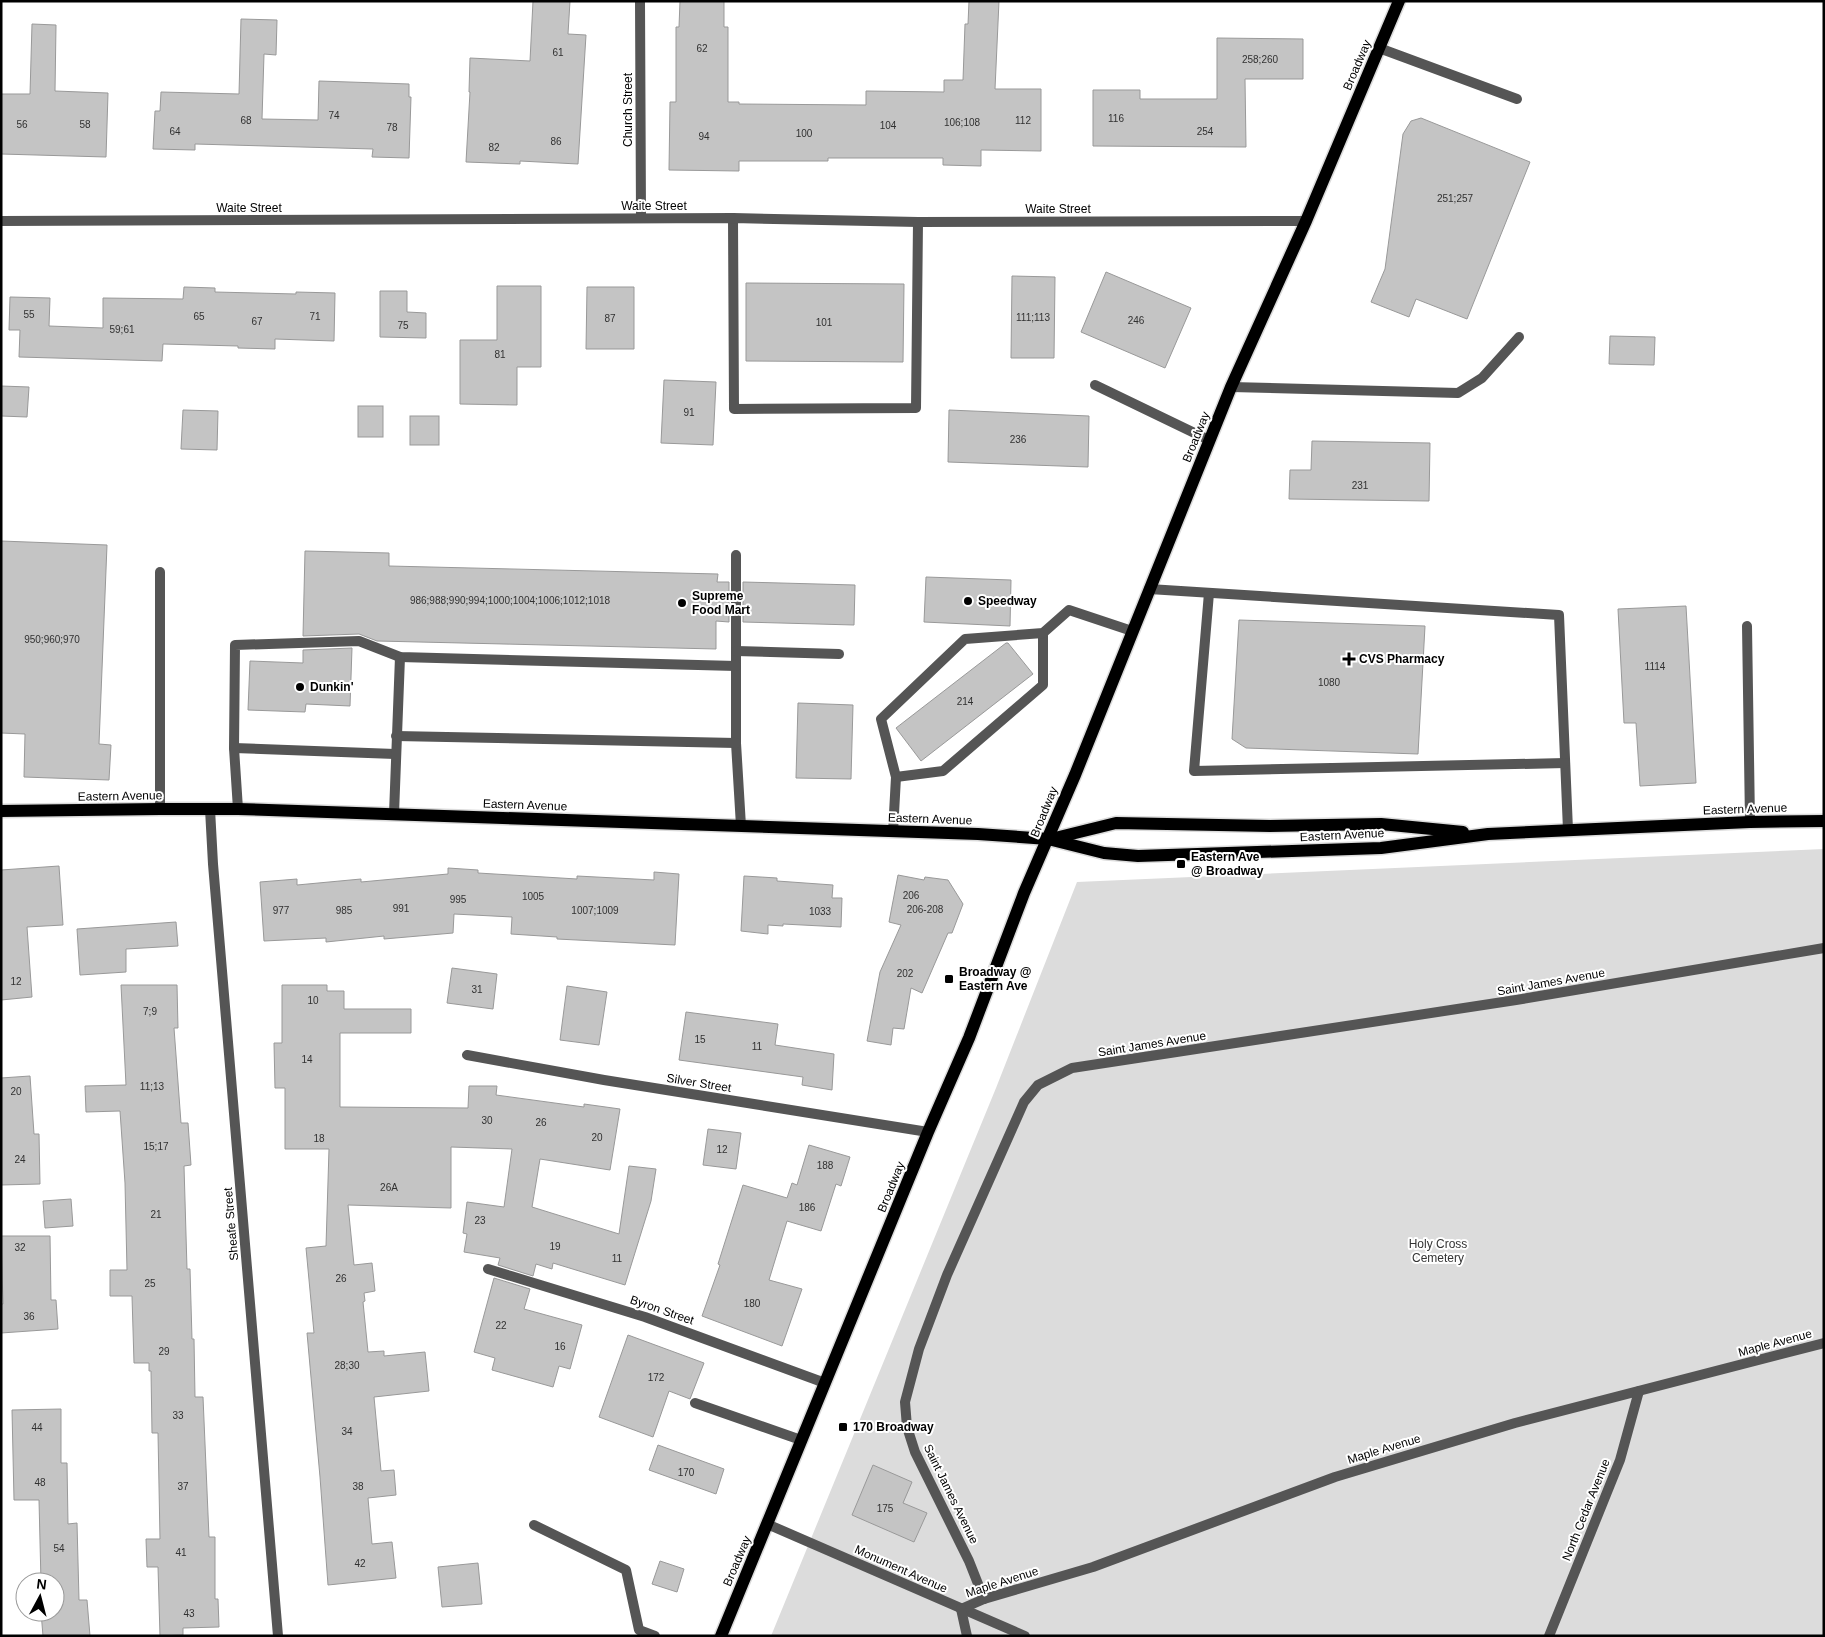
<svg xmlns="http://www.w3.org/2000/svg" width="1825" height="1637" font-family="Helvetica,sans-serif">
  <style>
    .green { fill: #dcdcdc }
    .building { fill: #c4c4c4; stroke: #999 }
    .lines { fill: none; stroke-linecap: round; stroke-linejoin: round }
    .primary-casing { stroke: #dbdbdb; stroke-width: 15 }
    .service { stroke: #555; stroke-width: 10 }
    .minor { stroke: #555; stroke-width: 10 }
    .primary { stroke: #000; stroke-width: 12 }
    .poi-dot { fill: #000; stroke: #fff; stroke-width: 2 }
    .labels { text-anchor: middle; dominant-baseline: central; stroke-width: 4; stroke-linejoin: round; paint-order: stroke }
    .number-label { font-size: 10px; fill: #313131 }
    .street-label { font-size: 12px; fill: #000; stroke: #fff }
    .poi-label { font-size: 12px; font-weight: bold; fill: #000; stroke: #fff; text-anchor: start }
    .park-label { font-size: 12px; fill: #333; stroke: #fff }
  </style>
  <rect width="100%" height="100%" fill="#fff"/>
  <path class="green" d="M 1824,849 L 1824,1636 L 771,1636 L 996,1088 L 1077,882 Z"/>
  <g class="building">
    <path d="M 533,1 L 570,1 L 568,34 L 586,35 L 578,164 L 520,161 L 520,164 L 466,162 L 470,92 L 469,92 L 470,58 L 530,61 Z"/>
    <path d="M 680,1 L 724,1 L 724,27 L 728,27 L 728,102 L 739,102 L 739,104 L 866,105 L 866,91 L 944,92 L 944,80 L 963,80 L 965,24 L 968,24 L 969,1 L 999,1 L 995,89 L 1041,89 L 1041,151 L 981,150 L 981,166 L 943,165 L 943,158 L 828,158 L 828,161 L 739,161 L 739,171 L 669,170 L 670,102 L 676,102 L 676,27 L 679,27 Z"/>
    <path d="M 241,19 L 277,20 L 276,55 L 264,54 L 262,119 L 318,120 L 319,81 L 409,84 L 409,97 L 411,97 L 409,158 L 372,157 L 373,149 L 195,144 L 195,150 L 153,149 L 155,111 L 160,111 L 161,92 L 239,94 Z"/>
    <path d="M 32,24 L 56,25 L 55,91 L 108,93 L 106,157 L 1,154 L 1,94 L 30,94 Z"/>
    <path d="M 1217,38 L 1303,39 L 1303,79 L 1245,79 L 1246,147 L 1093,146 L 1093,90 L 1140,90 L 1140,99 L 1217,99 Z"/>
    <path d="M 1421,118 L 1530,162 L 1467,319 L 1416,299 L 1409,317 L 1371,302 L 1385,269 L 1403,134 L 1411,121 Z"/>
    <path d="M 1106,272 L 1191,308 L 1165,368 L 1081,332 Z"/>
    <path d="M 1012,276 L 1055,277 L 1054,358 L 1011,358 Z"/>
    <path d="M 746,283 L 904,284 L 903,362 L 746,361 Z"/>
    <path d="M 497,286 L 541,286 L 541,367 L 517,367 L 517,405 L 460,404 L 460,340 L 497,340 Z"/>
    <path d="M 184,287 L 215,288 L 215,292 L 296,294 L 296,292 L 335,293 L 334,341 L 275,339 L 275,349 L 238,348 L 238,346 L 163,344 L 162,361 L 19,357 L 20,330 L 9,330 L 10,297 L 50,298 L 49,326 L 103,328 L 103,298 L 183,299 Z"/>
    <path d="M 587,287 L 634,287 L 634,349 L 586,349 Z"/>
    <path d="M 380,291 L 407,291 L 407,312 L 426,313 L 426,338 L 380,337 Z"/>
    <path d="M 1610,336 L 1655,337 L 1654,365 L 1609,364 Z"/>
    <path d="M 664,380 L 716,382 L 713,445 L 661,443 Z"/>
    <path d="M 1,386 L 29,387 L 27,417 L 1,416 Z"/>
    <rect x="358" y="406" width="25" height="31"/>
    <path d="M 183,410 L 218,411 L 217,450 L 181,449 Z"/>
    <path d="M 949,410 L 1089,416 L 1088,467 L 948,462 Z"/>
    <rect x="410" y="416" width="29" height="29"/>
    <path d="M 1312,441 L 1430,443 L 1429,501 L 1289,499 L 1290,470 L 1311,470 Z"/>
    <path d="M 1,541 L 107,545 L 99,744 L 111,745 L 109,780 L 24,777 L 25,734 L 1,733 Z"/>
    <path d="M 305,551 L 389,553 L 389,566 L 718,574 L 717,582 L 729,582 L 729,622 L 716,621 L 716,649 L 377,641 L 359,634 L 303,636 Z"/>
    <path d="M 926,577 L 1011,580 L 1010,626 L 924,622 Z"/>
    <path d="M 743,582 L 855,585 L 854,625 L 743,622 Z"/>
    <path d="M 1686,606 L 1696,783 L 1640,786 L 1636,723 L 1624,723 L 1618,609 Z"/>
    <path d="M 1239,620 L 1425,626 L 1418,754 L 1246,748 L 1232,739 Z"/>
    <path d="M 1006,643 L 1008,643 L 1033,674 L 921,761 L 896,728 Z"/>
    <path d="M 352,648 L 350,706 L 306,704 L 305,712 L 248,710 L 250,661 L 303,663 L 303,650 Z"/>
    <path d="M 798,703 L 853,705 L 851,779 L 796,778 Z"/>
    <path d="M 59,866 L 63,925 L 27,927 L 32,997 L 1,1000 L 1,870 Z"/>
    <path d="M 448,868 L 478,870 L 478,873 L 577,879 L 577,876 L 654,880 L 654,872 L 679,874 L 675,945 L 557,939 L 557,937 L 511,934 L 512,917 L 454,914 L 453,933 L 384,939 L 384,936 L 326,942 L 326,938 L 264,941 L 260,882 L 297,879 L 297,885 L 361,879 L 361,882 L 448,874 Z"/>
    <path d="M 898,875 L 924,880 L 925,877 L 948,880 L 963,904 L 952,933 L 948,933 L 922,993 L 911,988 L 904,1029 L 893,1028 L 891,1045 L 867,1041 L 880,972 L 901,925 L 889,922 Z"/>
    <path d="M 744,876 L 777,878 L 777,881 L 833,885 L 832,898 L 842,898 L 841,927 L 783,924 L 783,926 L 768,925 L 768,934 L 741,931 Z"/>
    <path d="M 176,922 L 178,946 L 126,949 L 126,972 L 80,975 L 77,929 Z"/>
    <path d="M 452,968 L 497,974 L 493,1009 L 447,1003 Z"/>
    <path d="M 121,985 L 177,985 L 178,1028 L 174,1028 L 181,1123 L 188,1123 L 191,1165 L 184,1166 L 187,1269 L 190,1269 L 192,1339 L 194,1339 L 195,1397 L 203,1397 L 209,1537 L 215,1537 L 215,1599 L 218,1599 L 219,1627 L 183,1628 L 183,1635 L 160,1636 L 158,1567 L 147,1567 L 146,1539 L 160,1539 L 158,1433 L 152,1433 L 151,1371 L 149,1371 L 149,1363 L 134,1363 L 132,1296 L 110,1296 L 110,1270 L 127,1270 L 125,1183 L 120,1111 L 86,1112 L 85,1086 L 126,1085 Z"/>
    <path d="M 282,985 L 327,985 L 327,991 L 344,991 L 344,1009 L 411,1009 L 411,1033 L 340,1033 L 340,1107 L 468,1108 L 469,1086 L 497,1086 L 496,1095 L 584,1107 L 584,1104 L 620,1109 L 610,1170 L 540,1159 L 532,1207 L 619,1234 L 629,1166 L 656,1169 L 651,1201 L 625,1285 L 553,1263 L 552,1269 L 536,1264 L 533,1276 L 498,1265 L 500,1258 L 464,1252 L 467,1234 L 463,1233 L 467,1202 L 504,1207 L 512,1149 L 451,1147 L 451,1208 L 348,1205 L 354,1265 L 372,1263 L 375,1291 L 364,1293 L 365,1301 L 363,1302 L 368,1352 L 384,1351 L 384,1356 L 425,1352 L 429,1391 L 374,1397 L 381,1471 L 394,1470 L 396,1495 L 368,1498 L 372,1544 L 392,1542 L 396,1578 L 328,1585 L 320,1477 L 307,1333 L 314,1333 L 306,1248 L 326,1246 L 329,1149 L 285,1149 L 285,1088 L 275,1088 L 274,1043 L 282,1043 Z"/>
    <path d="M 567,986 L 607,992 L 599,1045 L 560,1040 Z"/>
    <path d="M 686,1012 L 778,1024 L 775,1045 L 834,1054 L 832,1090 L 802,1085 L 803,1077 L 679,1060 Z"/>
    <path d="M 30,1076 L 34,1134 L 39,1134 L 40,1184 L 1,1185 L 1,1078 Z"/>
    <path d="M 708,1129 L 741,1133 L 736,1169 L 703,1165 Z"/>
    <path d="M 809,1145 L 850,1157 L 841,1186 L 836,1184 L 821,1231 L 787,1221 L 769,1280 L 802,1289 L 782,1346 L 702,1316 L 720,1265 L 718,1264 L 743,1185 L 787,1198 L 792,1183 L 797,1185 Z"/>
    <path d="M 71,1199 L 73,1226 L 45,1228 L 43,1201 Z"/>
    <path d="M 1,1236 L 50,1236 L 51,1300 L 56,1300 L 58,1329 L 1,1333 L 1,1304 L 3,1304 Z"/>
    <path d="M 494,1278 L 530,1289 L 524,1309 L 582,1325 L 570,1369 L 559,1366 L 553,1387 L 492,1370 L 495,1358 L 474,1352 Z"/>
    <path d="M 628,1335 L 704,1363 L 690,1399 L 669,1391 L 653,1437 L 599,1417 Z"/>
    <path d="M 61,1409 L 61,1463 L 67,1463 L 68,1524 L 77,1523 L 79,1600 L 87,1600 L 90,1636 L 43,1636 L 41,1612 L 55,1612 L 55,1582 L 41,1582 L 39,1500 L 14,1500 L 12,1410 Z"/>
    <path d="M 658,1445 L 724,1469 L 716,1494 L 649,1470 Z"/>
    <path d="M 873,1465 L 912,1482 L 903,1503 L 927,1513 L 914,1542 L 852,1515 Z"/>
    <path d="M 660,1561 L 684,1569 L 677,1592 L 652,1584 Z"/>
    <path d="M 478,1563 L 482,1604 L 442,1607 L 438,1567 Z"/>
  </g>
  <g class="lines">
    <defs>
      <g id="primary">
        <path d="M 1,811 L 160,809 L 238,809 L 978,834 L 1048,839 L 1104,853 L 1138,856 L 1381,848 L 1488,834 L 1750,822 L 1824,821"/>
        <path d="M 1051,839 L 1116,823 L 1270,826 L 1381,824 L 1463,832"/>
        <path d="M 721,1636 L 928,1132 L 969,1038 L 1024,893 L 1075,775 L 1231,387 L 1306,221 L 1399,1"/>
      </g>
    </defs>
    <use href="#primary" class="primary-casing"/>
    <g class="service">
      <path d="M 1379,48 L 1517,99"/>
      <path d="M 733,218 L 734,409 L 916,408 L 918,222"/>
      <path d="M 1095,385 L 1209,440"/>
      <path d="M 1231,387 L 1458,393 L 1482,378 L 1519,337"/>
      <path d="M 736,555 L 736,743 L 741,826"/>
      <path d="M 160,572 L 160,809"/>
      <path d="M 1149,589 L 1559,615 L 1568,830"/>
      <path d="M 1209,593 L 1194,771 L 1565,763"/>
      <path d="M 1747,626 L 1750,822"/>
      <path d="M 736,651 L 839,654"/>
      <path d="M 396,736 L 736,743"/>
      <path d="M 234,748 L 395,754"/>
      <path d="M 896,777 L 943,771 L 1043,685 L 1043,633"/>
      <path d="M 238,809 L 234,748 L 235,645 L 359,641 L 400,657 L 736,666"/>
      <path d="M 394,814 L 400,657"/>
      <path d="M 893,832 L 896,777 L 881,719 L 965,639 L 1043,633 L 1069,610 L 1132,631"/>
      <path d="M 695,1403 L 801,1440"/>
      <path d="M 767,1524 L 1025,1636"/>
      <path d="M 534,1525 L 626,1570 L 639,1630 L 655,1636"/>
      <path d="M 984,1599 L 969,1561 L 915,1452 L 907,1427 L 905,1402 L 919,1349 L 947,1275 L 1024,1102 L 1038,1085 L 1072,1068 L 1516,1000 L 1824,948"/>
      <path d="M 961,1609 L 984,1599 L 1093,1567 L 1335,1477 L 1515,1423 L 1824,1343"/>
      <path d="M 961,1609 L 967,1636"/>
      <path d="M 1549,1636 L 1620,1460 L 1639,1391"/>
    </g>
    <g class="minor">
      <path d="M 640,1 L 641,218"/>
      <path d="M 1,221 L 733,218 L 918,222 L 1306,221"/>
      <path d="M 210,809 L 213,864 L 278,1636"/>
      <path d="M 467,1055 L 604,1080 L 928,1132"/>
      <path d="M 488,1269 L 645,1317 L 825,1383"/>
    </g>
    <use href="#primary" class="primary"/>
  </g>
  <g class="poi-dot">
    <circle cx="968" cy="601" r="5"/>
    <circle cx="682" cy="603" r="5"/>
    <path d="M1346.5 651.5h5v5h5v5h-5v5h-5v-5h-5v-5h5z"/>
    <circle cx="300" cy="687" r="5"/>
    <rect x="1176" y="859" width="10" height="10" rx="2.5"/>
    <rect x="944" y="974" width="10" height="10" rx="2.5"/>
    <rect x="838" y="1422" width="10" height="10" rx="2.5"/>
  </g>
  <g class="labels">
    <g class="number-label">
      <text x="702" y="48">62</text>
      <text x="558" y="52">61</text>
      <text x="1260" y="59">258;260</text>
      <text x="334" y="115">74</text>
      <text x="1116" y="118">116</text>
      <text x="246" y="120">68</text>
      <text x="1023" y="120">112</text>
      <text x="962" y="122">106;108</text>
      <text x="22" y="124">56</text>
      <text x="85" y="124">58</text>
      <text x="888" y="125">104</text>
      <text x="392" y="127">78</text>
      <text x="175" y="131">64</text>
      <text x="1205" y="131">254</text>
      <text x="804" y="133">100</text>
      <text x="704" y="136">94</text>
      <text x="556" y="141">86</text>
      <text x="494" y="147">82</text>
      <text x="1455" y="198">251;257</text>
      <text x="29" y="314">55</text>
      <text x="199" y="316">65</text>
      <text x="315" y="316">71</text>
      <text x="1033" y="317">111;113</text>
      <text x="610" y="318">87</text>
      <text x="1136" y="320">246</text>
      <text x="257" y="321">67</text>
      <text x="824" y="322">101</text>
      <text x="403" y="325">75</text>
      <text x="122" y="329">59;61</text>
      <text x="500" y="354">81</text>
      <text x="689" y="412">91</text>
      <text x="1018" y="439">236</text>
      <text x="1360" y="485">231</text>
      <text x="510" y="600">986;988;990;994;1000;1004;1006;1012;1018</text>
      <text x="52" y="639">950;960;970</text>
      <text x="1655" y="666">1114</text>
      <text x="1329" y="682">1080</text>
      <text x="965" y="701">214</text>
      <text x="911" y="895">206</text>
      <text x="533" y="896">1005</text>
      <text x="458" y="899">995</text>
      <text x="401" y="908">991</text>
      <text x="925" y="909">206-208</text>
      <text x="281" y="910">977</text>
      <text x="344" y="910">985</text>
      <text x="595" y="910">1007;1009</text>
      <text x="820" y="911">1033</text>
      <text x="905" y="973">202</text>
      <text x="16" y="981">12</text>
      <text x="477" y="989">31</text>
      <text x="313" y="1000">10</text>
      <text x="150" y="1011">7;9</text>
      <text x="700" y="1039">15</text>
      <text x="757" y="1046">11</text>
      <text x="307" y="1059">14</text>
      <text x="152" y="1086">11;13</text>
      <text x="16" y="1091">20</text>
      <text x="487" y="1120">30</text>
      <text x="541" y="1122">26</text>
      <text x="597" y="1137">20</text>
      <text x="319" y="1138">18</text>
      <text x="156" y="1146">15;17</text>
      <text x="722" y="1149">12</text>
      <text x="20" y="1159">24</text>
      <text x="825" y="1165">188</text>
      <text x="389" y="1187">26A</text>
      <text x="807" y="1207">186</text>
      <text x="156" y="1214">21</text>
      <text x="480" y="1220">23</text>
      <text x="555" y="1246">19</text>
      <text x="20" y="1247">32</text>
      <text x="617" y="1258">11</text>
      <text x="341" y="1278">26</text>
      <text x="150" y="1283">25</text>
      <text x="752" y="1303">180</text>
      <text x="29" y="1316">36</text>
      <text x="501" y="1325">22</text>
      <text x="560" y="1346">16</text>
      <text x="164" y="1351">29</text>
      <text x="347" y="1365">28;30</text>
      <text x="656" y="1377">172</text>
      <text x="178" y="1415">33</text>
      <text x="37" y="1427">44</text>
      <text x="347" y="1431">34</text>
      <text x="686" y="1472">170</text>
      <text x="40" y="1482">48</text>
      <text x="183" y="1486">37</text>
      <text x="358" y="1486">38</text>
      <text x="885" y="1508">175</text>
      <text x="59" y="1548">54</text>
      <text x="181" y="1552">41</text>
      <text x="360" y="1563">42</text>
      <text x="189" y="1613">43</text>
    </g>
    <g class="street-label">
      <text transform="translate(1357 65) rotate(-67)">Broadway</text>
      <text transform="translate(628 110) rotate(-90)">Church Street</text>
      <text x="654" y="206">Waite Street</text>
      <text x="249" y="208">Waite Street</text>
      <text x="1058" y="209">Waite Street</text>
      <text transform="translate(1196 437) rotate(-68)">Broadway</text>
      <text transform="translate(120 796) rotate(-1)">Eastern Avenue</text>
      <text transform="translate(525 805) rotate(2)">Eastern Avenue</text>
      <text transform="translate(1745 809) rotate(-2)">Eastern Avenue</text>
      <text transform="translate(1044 812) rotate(-68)">Broadway</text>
      <text transform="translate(930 819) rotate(2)">Eastern Avenue</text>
      <text transform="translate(1342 835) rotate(-3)">Eastern Avenue</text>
      <text transform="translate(1551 982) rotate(-10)">Saint James Avenue</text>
      <text transform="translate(1152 1044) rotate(-9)">Saint James Avenue</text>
      <text transform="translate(699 1083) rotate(9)">Silver Street</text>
      <text transform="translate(891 1187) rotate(-68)">Broadway</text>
      <text transform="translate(231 1224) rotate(-95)">Sheafe Street</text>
      <text transform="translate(662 1310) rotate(19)">Byron Street</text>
      <text transform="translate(1775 1343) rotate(-15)">Maple Avenue</text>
      <text transform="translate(1384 1449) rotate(-17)">Maple Avenue</text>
      <text transform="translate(951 1494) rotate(64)">Saint James Avenue</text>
      <text transform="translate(1586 1510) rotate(-68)">North Cedar Avenue</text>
      <text transform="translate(737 1561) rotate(-67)">Broadway</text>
      <text transform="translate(901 1569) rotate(24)">Monument Avenue</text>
      <text transform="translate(1002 1582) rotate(-18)">Maple Avenue</text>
    </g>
    <g class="poi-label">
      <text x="692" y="596">Supreme<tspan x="692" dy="14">Food Mart</tspan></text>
      <text x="978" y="601">Speedway</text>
      <text x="1359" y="659">CVS Pharmacy</text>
      <text x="310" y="687">Dunkin'</text>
      <text x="1191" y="857">Eastern Ave<tspan x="1191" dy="14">@ Broadway</tspan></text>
      <text x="959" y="972">Broadway @<tspan x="959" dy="14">Eastern Ave</tspan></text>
      <text x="853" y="1427">170 Broadway</text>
    </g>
    <g class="park-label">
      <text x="1438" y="1244">Holy Cross<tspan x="1438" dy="14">Cemetery</tspan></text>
    </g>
  </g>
  <rect width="1825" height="1637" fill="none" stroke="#000000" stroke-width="5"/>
  <g transform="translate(40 1597) rotate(7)"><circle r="24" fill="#ffffff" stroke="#999999"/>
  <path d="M0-4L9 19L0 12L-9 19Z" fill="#000000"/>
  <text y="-8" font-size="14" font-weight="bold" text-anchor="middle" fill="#000000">N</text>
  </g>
</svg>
